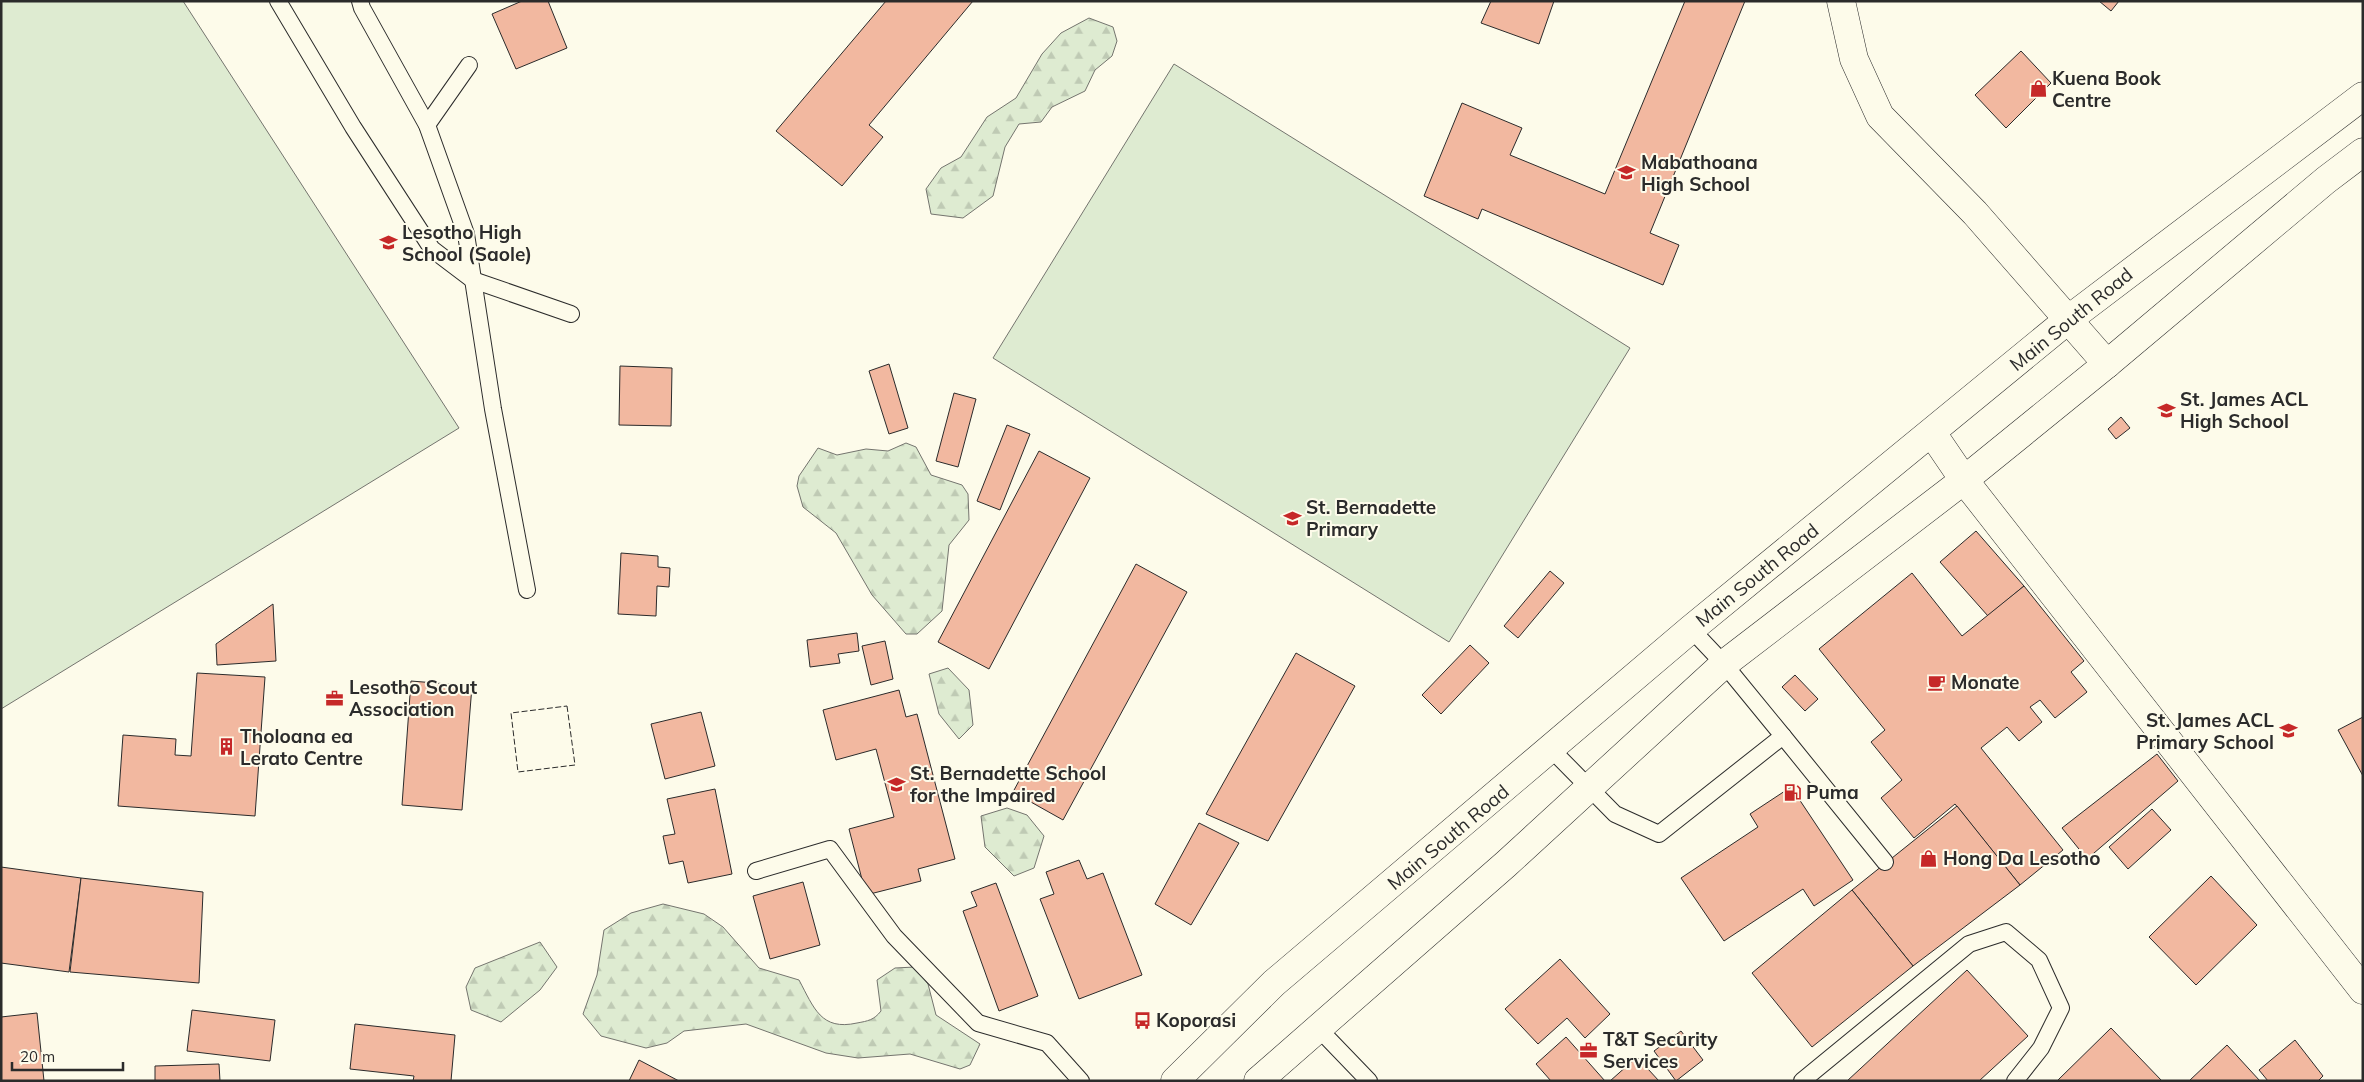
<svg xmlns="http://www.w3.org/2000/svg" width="2364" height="1082" font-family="Mulish,sans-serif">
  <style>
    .forest { fill: url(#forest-firs); stroke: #74746e }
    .pitch { fill: #deebd1; stroke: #74746e }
    .building { fill: #f2b8a0; stroke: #2b2b2b }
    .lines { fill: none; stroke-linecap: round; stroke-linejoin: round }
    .service-casing { stroke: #2b2b2b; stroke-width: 18 }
    .minor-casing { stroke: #2b2b2b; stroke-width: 29 }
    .primary-casing { stroke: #2b2b2b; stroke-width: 29 }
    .service { stroke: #fdfbea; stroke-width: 16 }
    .minor { stroke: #fdfbea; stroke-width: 28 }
    .primary { stroke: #fdfbea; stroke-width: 28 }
    .fence { stroke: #2b2b2b; stroke-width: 1; stroke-dasharray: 6 2.5; stroke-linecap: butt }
    .labels { text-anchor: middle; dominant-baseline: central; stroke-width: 4; stroke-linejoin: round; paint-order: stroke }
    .poi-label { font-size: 19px; font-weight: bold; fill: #2b2b2b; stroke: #fdfbea; text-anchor: start }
    .street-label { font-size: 19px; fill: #2b2b2b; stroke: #fdfbea }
  </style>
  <defs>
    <pattern id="forest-firs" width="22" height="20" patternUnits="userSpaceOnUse" patternTransform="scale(1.25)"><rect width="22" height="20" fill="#deebd1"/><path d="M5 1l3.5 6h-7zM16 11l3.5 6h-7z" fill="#bfcab4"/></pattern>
  </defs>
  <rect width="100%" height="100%" fill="#fdfbea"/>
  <g class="forest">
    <path d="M 1089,18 L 1113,27 L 1117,41 L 1112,56 L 1095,70 L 1085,91 L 1052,107 L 1041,122 L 1019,124 L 1005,147 L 993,196 L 963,218 L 931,214 L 926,189 L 941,168 L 961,157 L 987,117 L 1016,98 L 1042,54 L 1061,33 Z"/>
    <path d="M 906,443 L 916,447 L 931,475 L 962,485 L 968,494 L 969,520 L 949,545 L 942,611 L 917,634 L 906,634 L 872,595 L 836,533 L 803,507 L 797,486 L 799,476 L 818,448 L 837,455 L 866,449 L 888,451 Z"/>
    <path d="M 948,668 L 969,690 L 973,725 L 959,739 L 939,714 L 929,674 Z"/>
    <path d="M 1007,808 L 1027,815 L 1044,836 L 1034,868 L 1014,876 L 985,847 L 981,816 Z"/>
    <path d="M 663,904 L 704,914 L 723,927 L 759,968 L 799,980 C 814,1008 821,1031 857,1023 C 868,1021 874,1020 881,1011 L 877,980 L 895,968 L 915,967 L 928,984 L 936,1015 L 980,1044 L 970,1065 L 960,1069 L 910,1054 L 858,1058 L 826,1053 L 746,1024 L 684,1031 L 667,1043 L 646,1048 L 601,1036 L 583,1014 L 597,975 L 604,930 L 631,913 Z"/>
    <path d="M 540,942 L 557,967 L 540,990 L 501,1022 L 471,1010 L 466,987 L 475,968 Z"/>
  </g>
  <g class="pitch">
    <path d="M 1,1 L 183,1 L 459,428 L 1,709 Z"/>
    <path d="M 1174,64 L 1630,348 L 1449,642 L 993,358 Z"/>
  </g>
  <g class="building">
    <path d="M 522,1 L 548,1 L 567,48 L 516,69 L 492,14 Z"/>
    <path d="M 886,1 L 973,1 L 869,125 L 883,137 L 842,186 L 776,131 Z"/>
    <path d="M 1491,1 L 1554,1 L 1539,44 L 1481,23 Z"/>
    <path d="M 1685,1 L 1745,1 L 1650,233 L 1679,245 L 1663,285 L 1482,209 L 1478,219 L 1424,196 L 1462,103 L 1522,128 L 1510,155 L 1605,194 Z"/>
    <path d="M 2099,1 L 2119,1 L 2111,11 Z"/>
    <path d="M 2021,51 L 2051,83 L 2006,128 L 1975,95 Z"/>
    <path d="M 889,364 L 908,428 L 889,434 L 869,371 Z"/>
    <path d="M 620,366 L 672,368 L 671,426 L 619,425 Z"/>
    <path d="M 954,393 L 976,399 L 958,467 L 936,461 Z"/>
    <path d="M 2121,417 L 2130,428 L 2116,439 L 2108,429 Z"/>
    <path d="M 1007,425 L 1030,434 L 1000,510 L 977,501 Z"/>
    <path d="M 1039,451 L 1090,478 L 989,669 L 938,642 Z"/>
    <path d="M 1976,531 L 2024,586 L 1988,616 L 1940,562 Z"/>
    <path d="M 621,553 L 658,556 L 658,567 L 670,568 L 669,587 L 657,586 L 656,616 L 618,614 Z"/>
    <path d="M 1136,564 L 1187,592 L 1063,820 L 1013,792 Z"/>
    <path d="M 1550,571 L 1564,583 L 1518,638 L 1504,626 Z"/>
    <path d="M 1912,573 L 1962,636 L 2024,586 L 2084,661 L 2071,672 L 2087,692 L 2055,718 L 2040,700 L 2030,707 L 2042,722 L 2019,741 L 2007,727 L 1981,748 L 2063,850 L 2020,885 L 1955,804 L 1914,838 L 1881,798 L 1902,780 L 1871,742 L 1885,730 L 1819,649 Z"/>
    <path d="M 273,604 L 276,661 L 217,665 L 216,644 Z"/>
    <path d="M 857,633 L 859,651 L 838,654 L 840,663 L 810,667 L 807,640 Z"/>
    <path d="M 885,641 L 893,679 L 871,685 L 862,646 Z"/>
    <path d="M 1470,645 L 1489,663 L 1441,714 L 1422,695 Z"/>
    <path d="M 1296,653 L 1355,686 L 1268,841 L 1206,814 Z"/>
    <path d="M 197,673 L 265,677 L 255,816 L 118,806 L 123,735 L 176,739 L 175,755 L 191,756 Z"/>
    <path d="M 1795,675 L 1818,699 L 1805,711 L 1782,687 Z"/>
    <path d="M 411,681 L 472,686 L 462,810 L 402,805 Z"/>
    <path d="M 899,690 L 906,717 L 917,714 L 955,859 L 918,869 L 921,881 L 866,895 L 849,829 L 894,817 L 876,749 L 836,760 L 823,710 Z"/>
    <path d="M 701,712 L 715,766 L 665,779 L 651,724 Z"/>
    <path d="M 2363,717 L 2363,776 L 2338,730 Z"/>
    <path d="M 2157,754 L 2178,781 L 2087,859 L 2062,828 Z"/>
    <path d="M 1791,787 L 1853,880 L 1814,906 L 1803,889 L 1724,941 L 1681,878 L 1758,827 L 1750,814 Z"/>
    <path d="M 715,789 L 732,874 L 688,883 L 683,861 L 669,864 L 663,836 L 675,834 L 667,799 Z"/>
    <path d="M 1957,806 L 2020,885 L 1913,966 L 1852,890 Z"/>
    <path d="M 2152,809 L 2171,830 L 2128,869 L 2109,847 Z"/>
    <path d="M 1199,823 L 1239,843 L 1191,925 L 1155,904 Z"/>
    <path d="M 1079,860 L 1087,879 L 1103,873 L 1142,975 L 1079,999 L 1040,899 L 1054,894 L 1046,872 Z"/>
    <path d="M 1,867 L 81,878 L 69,972 L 1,963 Z"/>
    <path d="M 2211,876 L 2257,925 L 2196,985 L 2149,937 Z"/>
    <path d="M 81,878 L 203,892 L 199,983 L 70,972 Z"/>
    <path d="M 803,882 L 820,945 L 770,959 L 753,896 Z"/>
    <path d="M 996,883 L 1038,996 L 999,1011 L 963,911 L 977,906 L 971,892 Z"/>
    <path d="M 1852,890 L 1913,966 L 1812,1047 L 1752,973 Z"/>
    <path d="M 1560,959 L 1610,1014 L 1585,1038 L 1567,1018 L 1538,1044 L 1505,1009 Z"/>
    <path d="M 1967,970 L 2028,1036 L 1979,1081 L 1847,1081 Z"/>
    <path d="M 192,1010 L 275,1020 L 270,1061 L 187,1051 Z"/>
    <path d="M 37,1013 L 44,1081 L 1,1081 L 1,1017 Z"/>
    <path d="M 355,1024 L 455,1035 L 451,1081 L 413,1081 L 414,1076 L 350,1069 Z"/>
    <path d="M 2111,1028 L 2162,1081 L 2057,1081 Z"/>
    <path d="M 1681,1031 L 1703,1060 L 1676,1081 L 1654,1051 Z"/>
    <path d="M 1566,1037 L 1605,1081 L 1551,1081 L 1536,1064 Z"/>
    <path d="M 2295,1040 L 2323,1076 L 2318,1081 L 2268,1081 L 2259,1070 Z"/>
    <path d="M 2227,1045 L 2260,1081 L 2189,1081 Z"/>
    <path d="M 1637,1057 L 1659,1081 L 1610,1081 Z"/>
    <path d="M 639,1060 L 679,1081 L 629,1081 Z"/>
    <path d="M 219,1064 L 220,1081 L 155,1081 L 155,1066 Z"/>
  </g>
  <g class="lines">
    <defs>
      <g id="service">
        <path d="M 278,1 L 353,127 L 432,249 L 473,280 L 571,314"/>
        <path d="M 360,1 L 362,8 L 427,125 L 466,234 L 493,409 L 527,590"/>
        <path d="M 427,125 L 469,65"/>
        <path d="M 1783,736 L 1885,862"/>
        <path d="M 1551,749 L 1615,814 L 1659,834 L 1783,736 L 1724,664 L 1691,629"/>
        <path d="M 756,871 L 830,849 L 894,936 L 978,1023 L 1047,1043 L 1081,1081"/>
        <path d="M 1317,1027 L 1369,1081"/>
        <path d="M 1802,1081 L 1969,944 L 2006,932 L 2039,960 L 2061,1008 L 2041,1048 L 2015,1081"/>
      </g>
      <g id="minor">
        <path d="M 1841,1 L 1854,59 L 1880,116 L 1975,213 L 2107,364"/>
        <path d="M 1932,433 L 1964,480 L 2363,990"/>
      </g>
      <g id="primary">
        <path d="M 1175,1081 L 1274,983 L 1691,629 L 2069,319 L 2363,96"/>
        <path d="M 1258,1081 L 1506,864 L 1724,664 L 1964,480 L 2107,364 L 2326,180 L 2363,152"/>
      </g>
    </defs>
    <use href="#service" class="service-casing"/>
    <use href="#minor" class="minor-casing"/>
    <use href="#primary" class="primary-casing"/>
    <use href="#service" class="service"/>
    <use href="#minor" class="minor"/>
    <use href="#primary" class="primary"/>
    <path class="fence" d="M 567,706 L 575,765 L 518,772 L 511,713 Z"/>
  </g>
  <defs>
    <symbol id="shop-bare" viewBox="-9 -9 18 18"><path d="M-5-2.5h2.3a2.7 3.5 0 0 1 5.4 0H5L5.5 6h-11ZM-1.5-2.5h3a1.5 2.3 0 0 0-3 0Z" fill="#c62828" stroke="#fdfbea" stroke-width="2.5" paint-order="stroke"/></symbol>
    <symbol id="school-bare" viewBox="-9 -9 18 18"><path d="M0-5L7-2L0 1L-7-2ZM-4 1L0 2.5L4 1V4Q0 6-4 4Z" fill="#c62828" stroke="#fdfbea" stroke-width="2.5" paint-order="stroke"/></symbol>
    <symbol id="cafe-bare" viewBox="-9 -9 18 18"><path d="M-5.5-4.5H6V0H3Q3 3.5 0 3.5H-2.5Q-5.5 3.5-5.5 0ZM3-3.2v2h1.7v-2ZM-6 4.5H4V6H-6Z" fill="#c62828" stroke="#fdfbea" stroke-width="2.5" paint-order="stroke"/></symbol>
    <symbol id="office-bare" viewBox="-9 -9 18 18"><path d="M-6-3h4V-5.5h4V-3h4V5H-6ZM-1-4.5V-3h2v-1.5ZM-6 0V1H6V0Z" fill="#c62828" stroke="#fdfbea" stroke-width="2.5" paint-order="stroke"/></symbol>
    <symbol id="building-bare" viewBox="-9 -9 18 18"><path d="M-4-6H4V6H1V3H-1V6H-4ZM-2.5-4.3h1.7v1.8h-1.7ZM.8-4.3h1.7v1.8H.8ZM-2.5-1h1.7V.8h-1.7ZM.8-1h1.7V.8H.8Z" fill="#c62828" stroke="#fdfbea" stroke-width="2.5" paint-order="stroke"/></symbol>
    <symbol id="fuel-bare" viewBox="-9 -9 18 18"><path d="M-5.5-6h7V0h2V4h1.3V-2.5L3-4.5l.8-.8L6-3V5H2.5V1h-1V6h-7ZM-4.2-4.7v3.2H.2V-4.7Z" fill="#c62828" stroke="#fdfbea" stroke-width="2.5" paint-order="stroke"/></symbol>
    <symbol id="bus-bare" viewBox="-9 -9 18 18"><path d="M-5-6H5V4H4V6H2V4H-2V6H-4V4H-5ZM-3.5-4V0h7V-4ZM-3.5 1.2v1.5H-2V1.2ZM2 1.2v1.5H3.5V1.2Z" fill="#c62828" stroke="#fdfbea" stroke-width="2.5" paint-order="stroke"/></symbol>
  </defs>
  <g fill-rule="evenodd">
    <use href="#shop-bare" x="2026" y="76" width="25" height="25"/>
    <use href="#school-bare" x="1614" y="160" width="25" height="25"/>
    <use href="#school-bare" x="376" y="230" width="25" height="25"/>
    <use href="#school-bare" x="2154" y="398" width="25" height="25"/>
    <use href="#school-bare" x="1280" y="506" width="25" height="25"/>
    <use href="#cafe-bare" x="1924" y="670" width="25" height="25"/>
    <use href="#office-bare" x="322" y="686" width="25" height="25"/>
    <use href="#school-bare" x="2276" y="718" width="25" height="25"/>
    <use href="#building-bare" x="214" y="734" width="25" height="25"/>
    <use href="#school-bare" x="884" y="772" width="25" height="25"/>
    <use href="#fuel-bare" x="1780" y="780" width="25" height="25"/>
    <use href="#shop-bare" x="1916" y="846" width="25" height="25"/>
    <use href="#bus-bare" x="1130" y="1008" width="25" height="25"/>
    <use href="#office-bare" x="1576" y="1038" width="25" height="25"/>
  </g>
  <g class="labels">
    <g class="poi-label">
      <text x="2052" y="78">Kuena Book<tspan x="2052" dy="22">Centre</tspan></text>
      <text x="1641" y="162">Mabathoana<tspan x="1641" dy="22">High School</tspan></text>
      <text x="402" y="232">Lesotho High<tspan x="402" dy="22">School (Saole)</tspan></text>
      <text x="2180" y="399">St. James ACL<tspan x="2180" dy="22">High School</tspan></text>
      <text x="1306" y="507">St. Bernadette<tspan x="1306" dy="22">Primary</tspan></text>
      <text x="1951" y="682">Monate</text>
      <text x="349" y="687">Lesotho Scout<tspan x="349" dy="22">Association</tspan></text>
      <text x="2274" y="720" text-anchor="end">St. James ACL<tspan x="2274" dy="22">Primary School</tspan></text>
      <text x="240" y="736">Tholoana ea<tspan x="240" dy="22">Lerato Centre</tspan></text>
      <text x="910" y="773">St. Bernadette School<tspan x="910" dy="22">for the Impaired</tspan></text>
      <text x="1806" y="792">Puma</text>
      <text x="1943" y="858">Hong Da Lesotho</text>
      <text x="1156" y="1020">Koporasi</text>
      <text x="1603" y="1039">T&amp;T Security<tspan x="1603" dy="22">Services</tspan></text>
    </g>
    <g class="street-label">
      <text transform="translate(2071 319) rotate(-39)">Main South Road</text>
      <text transform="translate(1757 575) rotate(-39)">Main South Road</text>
      <text transform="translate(1448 837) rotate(-40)">Main South Road</text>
    </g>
  </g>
  <rect width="2364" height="1082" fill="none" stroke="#2b2b2b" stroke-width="5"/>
  <path d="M12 1062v8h111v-8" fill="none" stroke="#2b2b2b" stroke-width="2.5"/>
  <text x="20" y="1062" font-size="15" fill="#2b2b2b" stroke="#fdfbea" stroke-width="4" paint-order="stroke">20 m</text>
</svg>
